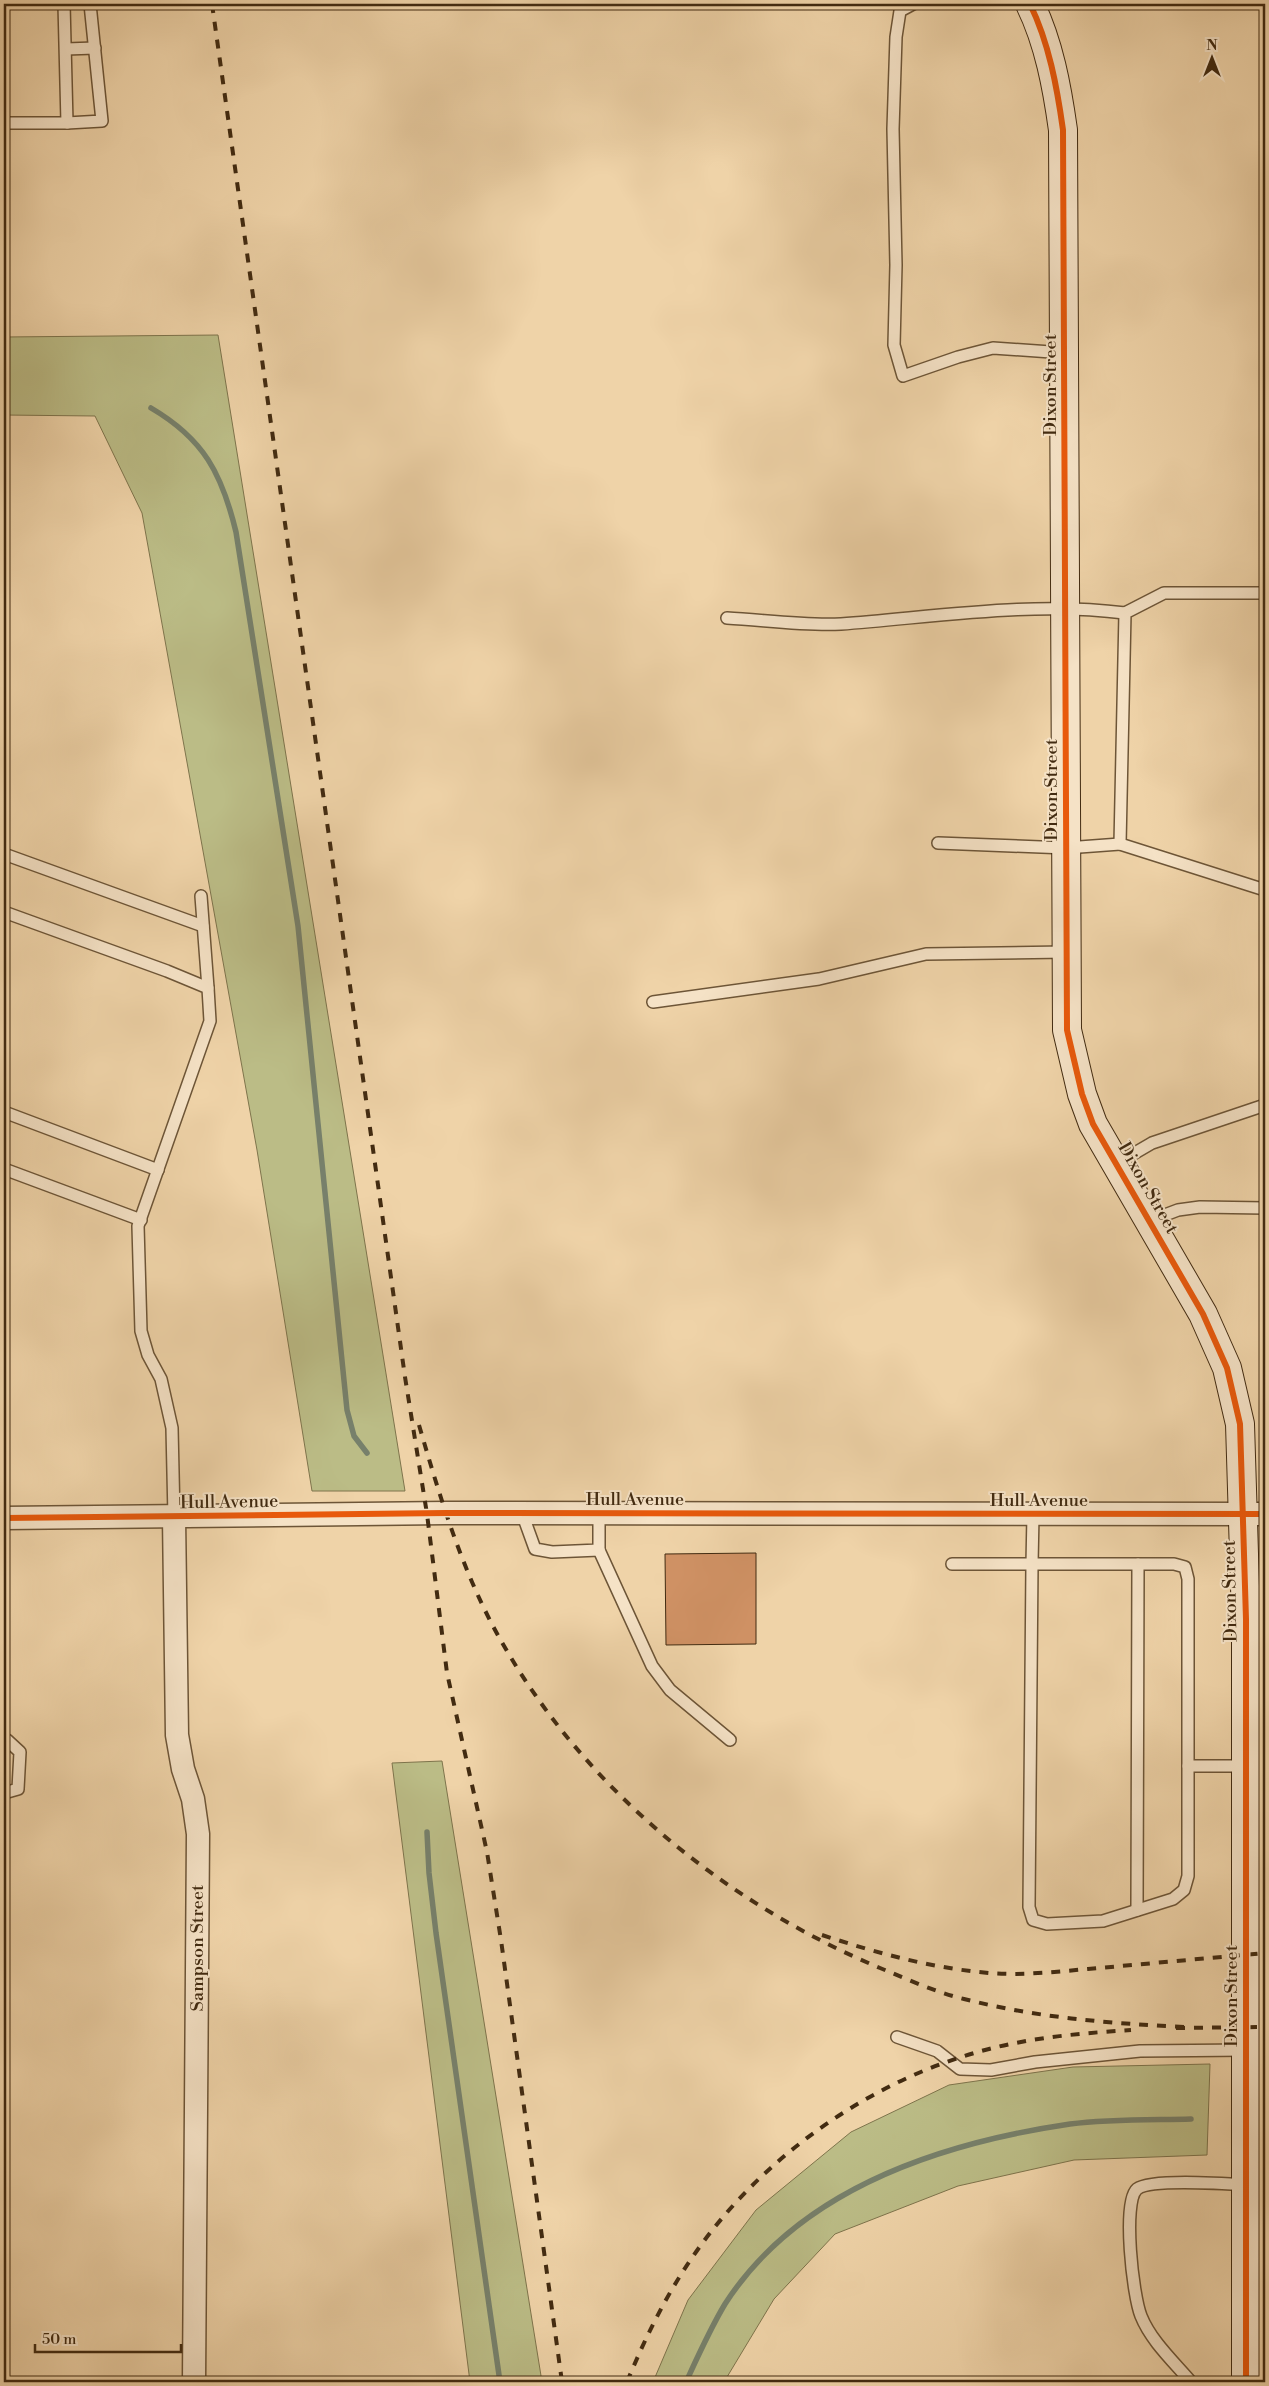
<svg xmlns="http://www.w3.org/2000/svg" width="1269" height="2386" font-family="'Libre Bodoni',serif">
  <style>
    .green { fill: #bbbc86; stroke: #7e744c }
    .lines { fill: none; stroke-linecap: round; stroke-linejoin: round }
    .stream { stroke: #77806b; stroke-width: 5.5 }
    .building { fill: #cf9164; stroke: #422b11 }
    .lane-casing { stroke: #6d5537; stroke-width: 14 }
    .street-casing { stroke: #6d5537; stroke-width: 25 }
    .secondary-casing { stroke: #422b11; stroke-width: 30 }
    .lane { stroke: #f5e2c6; stroke-width: 11 }
    .street { stroke: #f5e2c6; stroke-width: 22 }
    .secondary { stroke: #f5e2c6; stroke-width: 28 }
    .rail { stroke: #422b11; stroke-width: 4; stroke-dasharray: 9 9; stroke-linecap: butt }
    .cycleway-casing { stroke: #f5e2c6; stroke-width: 9 }
    .cycleway { stroke: #e8590c; stroke-width: 6 }
    .labels { text-anchor: middle; dominant-baseline: central; stroke-width: 4; stroke-linejoin: round; paint-order: stroke }
    .street-label { font-size: 18px; fill: #422b11; stroke: #f5e2c6 }
  </style>
  <rect width="100%" height="100%" fill="#efd3a8"/>
  <filter id="stains"><feTurbulence type="fractalNoise" baseFrequency=".004" numOctaves="4"/><feColorMatrix values="0 0 0 0 .2 0 0 0 0 .09 0 0 0 0 .02 0 0 0 .5 -.17"/></filter>
  <radialGradient id="worn" r=".72"><stop offset=".6" stop-color="#630" stop-opacity="0"/><stop offset="1" stop-color="#630" stop-opacity=".3"/></radialGradient>
  <g class="green">
    <path d="M 218,335 L 405,1491 L 312,1491 L 257,1150 L 142,513 L 95,416 L 4,415 L 4,337 Z"/>
    <path d="M 442,1761 L 542,2382 L 470,2382 L 392,1763 Z"/>
    <path d="M 1210,2064 L 1207,2155 L 1074,2160 L 958,2186 L 835,2234 L 774,2299 L 724,2382 L 653,2382 L 688,2300 L 756,2210 L 851,2132 L 949,2085 L 1073,2067 Z"/>
  </g>
  <g class="lines">
    <g class="stream">
      <path d="M 151,408 C 204,439 222,474 236,532 L 298,926 L 347,1410 L 354,1436 L 367,1453"/>
      <path d="M 427,1832 L 429,1873 L 436,1933 L 500,2382"/>
      <path d="M 686,2382 C 698,2356 710,2329 725,2304 C 799,2189 941,2143 1070,2124 C 1110,2119 1151,2120 1191,2119"/>
    </g>
  </g>
  <path class="building" d="M 756,1553 L 756,1644 L 666,1645 L 665,1554 Z"/>
  <g class="lines">
    <defs>
      <g id="lane">
        <path d="M 913,4 L 900,11 L 896,37 L 893,129 L 896,265 L 894,345 L 903,376 L 958,357 L 993,348 L 1065,353"/>
        <path d="M 66,49 L 95,48"/>
        <path d="M 4,123 L 67,123 L 64,4"/>
        <path d="M 67,123 L 102,121 L 90,4"/>
        <path d="M 1265,593 L 1164,593 L 1125,613 L 1120,844 L 1265,890"/>
        <path d="M 727,618 C 764,620 804,626 841,624 C 935,617 1031,601 1125,613"/>
        <path d="M 938,843 L 1066,848 L 1120,844"/>
        <path d="M 4,854 L 203,926"/>
        <path d="M 201,896 L 208,988"/>
        <path d="M 4,912 L 167,971 L 208,988 L 210,1021 L 138,1226 L 141,1331 L 148,1355 L 161,1379 L 172,1428 L 174,1517"/>
        <path d="M 653,1002 L 819,979 L 926,954 L 1066,952"/>
        <path d="M 4,1112 L 158,1170"/>
        <path d="M 1116,1164 L 1152,1143 L 1265,1105"/>
        <path d="M 4,1169 L 141,1220"/>
        <path d="M 1149,1221 L 1178,1210 L 1200,1207 L 1265,1208"/>
        <path d="M 522,1513 L 535,1549 L 552,1552 L 599,1550 L 599,1513"/>
        <path d="M 599,1550 L 652,1666 L 670,1690 L 730,1740"/>
        <path d="M 952,1564 L 1174,1564 L 1185,1567 L 1188,1579 L 1188,1876 L 1184,1890 L 1173,1899 L 1103,1921 L 1047,1924 L 1033,1920 L 1029,1907 L 1032,1564 L 1033,1515"/>
        <path d="M 1245,1601 L 1265,1600"/>
        <path d="M 4,1740 L 7,1740 L 20,1752 L 18,1789 L 4,1793"/>
        <path d="M 1188,1766 L 1246,1766"/>
        <path d="M 1137,1910 L 1138,1564"/>
        <path d="M 1246,1932 L 1265,1930"/>
        <path d="M 897,2037 L 937,2051 L 960,2069 L 991,2070 L 1035,2062 L 1140,2051 L 1246,2050"/>
        <path d="M 1191,2382 C 1174,2362 1151,2341 1141,2316 C 1133,2297 1122,2202 1137,2189 C 1153,2177 1242,2185 1265,2186"/>
      </g>
      <g id="street">
        <path d="M 174,1517 L 177,1735 L 183,1769 L 193,1799 L 198,1834 L 194,2382"/>
        <path d="M 4,1518 L 446,1513 L 1265,1514"/>
      </g>
      <path id="secondary" d="M 1030,4 C 1049,43 1057,87 1063,130 L 1067,1030 L 1082,1094 L 1093,1124 L 1203,1314 L 1227,1368 L 1240,1424 L 1246,1619 L 1246,2382"/>
    </defs>
    <use href="#lane" class="lane-casing"/>
    <use href="#street" class="street-casing"/>
    <use href="#secondary" class="secondary-casing"/>
    <use href="#lane" class="lane"/>
    <use href="#street" class="street"/>
    <use href="#secondary" class="secondary"/>
    <g class="rail">
      <path d="M 212,4 L 405,1377 L 427,1514 L 447,1673 L 487,1852 L 501,1940 L 562,2382"/>
      <path d="M 419,1425 C 439,1494 460,1564 494,1628 C 576,1781 720,1901 880,1968 C 907,1979 935,1992 964,1999 C 1039,2018 1107,2023 1184,2027"/>
      <path d="M 822,1935 C 877,1953 931,1968 989,1973 C 1025,1976 1062,1971 1099,1968 C 1154,1963 1210,1958 1265,1953"/>
      <path d="M 1176,2028 L 1265,2027"/>
      <path d="M 627,2382 C 646,2336 667,2293 696,2252 C 764,2155 874,2078 989,2049 C 1035,2037 1084,2033 1131,2030"/>
    </g>
    <defs>
      <g id="cycleway">
        <path d="M 1030,4 C 1049,43 1057,87 1063,130 L 1067,1030 L 1082,1094 L 1093,1124 L 1203,1314 L 1227,1368 L 1240,1424 L 1246,1619 L 1246,2382"/>
        <path d="M 4,1518 L 446,1513 L 1265,1514"/>
      </g>
    </defs>
    <use href="#cycleway" class="cycleway-casing"/>
    <use href="#cycleway" class="cycleway"/>
  </g>
  <g class="labels">
    <g class="street-label">
      <text transform="translate(1050 385) rotate(-90)">Dixon Street</text>
      <text transform="translate(1051 790) rotate(-90)">Dixon Street</text>
      <text transform="translate(1148 1188) rotate(60)">Dixon Street</text>
      <text x="635" y="1499">Hull Avenue</text>
      <text x="1039" y="1500">Hull Avenue</text>
      <text transform="translate(229 1502) rotate(-1)">Hull Avenue</text>
      <text transform="translate(1230 1591) rotate(-91)">Dixon Street</text>
      <text transform="translate(197 1948) rotate(-90)">Sampson Street</text>
      <text transform="translate(1231 1996) rotate(-90)">Dixon Street</text>
    </g>
  </g>
  <rect width="1269" height="2386" fill="none" stroke="#efd3a8" stroke-width="20"/>
  <rect x="5" y="5" width="1259" height="2376" fill="none" stroke="#422b11" stroke-width="2.5"/>
  <rect x="10" y="10" width="1249" height="2366" fill="none" stroke="#422b11"/>
  <g transform="translate(1212 58)" stroke="#f5e2c6" stroke-width="4" paint-order="stroke">
  <path d="M0-4L9 19L0 12L-9 19Z" fill="#422b11"/>
  <text y="-8" font-size="14" font-weight="bold" text-anchor="middle" fill="#422b11">N</text>
  </g>
  <path d="M35 2344v8h146v-8" fill="none" stroke="#422b11" stroke-width="2.5"/>
  <text x="42" y="2344" font-size="15" fill="#422b11" stroke="#f5e2c6" stroke-width="4" paint-order="stroke">50 m</text>
  <rect width="100%" height="100%" filter="url(#stains)"/>
  <rect width="100%" height="100%" fill="url(#worn)"/>
</svg>
